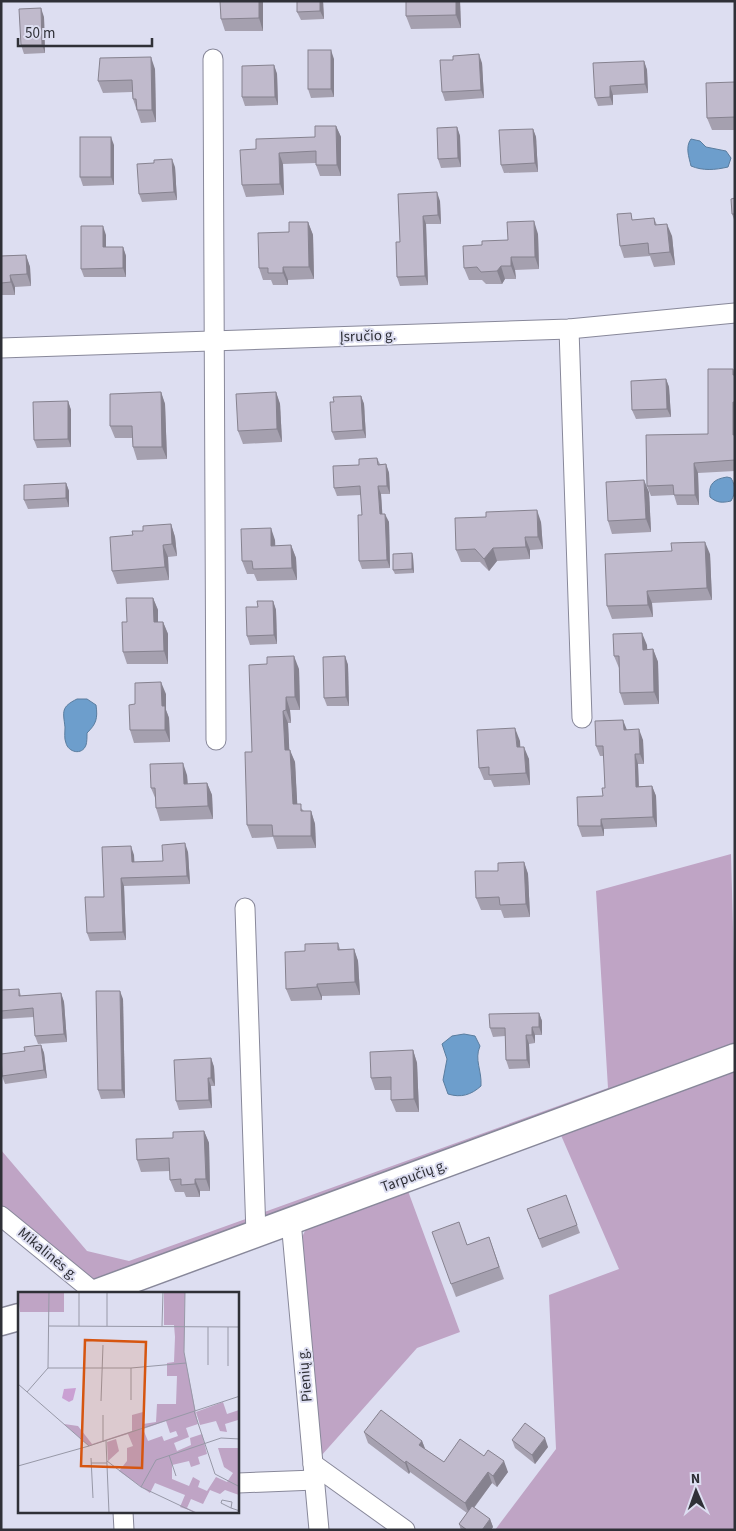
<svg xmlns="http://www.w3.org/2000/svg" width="736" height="1531" font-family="'Source Sans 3',sans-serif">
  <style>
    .green { fill: #bfa4c5 }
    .water { fill: #6d9ecc; stroke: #5a7d9f }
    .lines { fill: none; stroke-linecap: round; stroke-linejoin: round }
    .minor-casing { stroke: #88889a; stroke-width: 21 }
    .secondary-casing { stroke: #88889a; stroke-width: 29 }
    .minor { stroke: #fff; stroke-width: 19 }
    .secondary { stroke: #fff; stroke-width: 26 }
    .wall { fill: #a5a0af }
    .shaded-wall { fill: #86828f }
    .building { fill: #c0bacc; stroke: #86828f }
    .labels { text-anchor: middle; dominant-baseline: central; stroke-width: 4; stroke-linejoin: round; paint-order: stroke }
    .street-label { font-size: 15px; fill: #2f3037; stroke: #dddef1 }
    .inset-road { fill: none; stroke: #9798a7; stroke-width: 1 }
    .view { fill: #d65510; fill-opacity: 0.15; stroke: #d65510; stroke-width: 2.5 }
    .inset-edge { fill: none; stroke: #2f3037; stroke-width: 2.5 }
  </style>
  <rect width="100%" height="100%" fill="#dddef1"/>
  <g class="green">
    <path d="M 731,854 L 735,1001 L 735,1530 L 495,1530 L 556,1449 L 549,1295 L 619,1269 L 560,1133 L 95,1293 L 1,1216 L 1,1150 L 87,1251 L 129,1261 L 608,1088 L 596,891 Z"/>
    <path d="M 408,1191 L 460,1332 L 417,1348 L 321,1456 L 298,1245 L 307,1227 Z"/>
  </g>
  <g class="water">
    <path d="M 691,139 L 700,141 L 706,147 L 726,151 L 731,158 L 728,167 C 715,170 703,171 691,166 C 689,157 685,147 691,139 Z"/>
    <path d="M 727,477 L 731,478 C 736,487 736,492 731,501 C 722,503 717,503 710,497 C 708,484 714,479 727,477 Z"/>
    <path d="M 77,699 L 87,699 L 96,705 C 98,719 96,724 87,733 C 87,737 87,742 86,745 C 82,756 68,752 66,743 C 64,739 65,732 65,727 C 63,711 61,707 77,699 Z"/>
    <path d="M 464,1034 L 475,1036 L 480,1046 C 474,1060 482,1070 481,1086 C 471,1095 461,1098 448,1094 L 443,1080 L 447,1059 L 442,1044 L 452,1036 Z"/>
  </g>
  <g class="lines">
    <defs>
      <g id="minor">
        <path d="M 213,59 L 216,740"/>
        <path d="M 569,329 L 582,718"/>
        <path d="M 1,348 L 569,329 L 735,313"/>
        <path d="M 245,908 L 256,1234"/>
        <path d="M 1,1216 L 95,1293"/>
        <path d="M 291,1221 L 319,1530"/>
        <path d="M 313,1464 L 405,1530"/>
        <path d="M 238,1483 L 315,1480"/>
        <path d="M 123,1512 L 124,1530"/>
      </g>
      <g id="secondary">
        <path d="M 93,1294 L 735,1057"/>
        <path d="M 1,1322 L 19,1317"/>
      </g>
    </defs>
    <use href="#minor" class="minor-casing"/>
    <use href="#secondary" class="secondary-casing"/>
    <use href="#minor" class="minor"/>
    <use href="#secondary" class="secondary"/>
  </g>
  <g class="wall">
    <path d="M 263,1 L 263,31 L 225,31 L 221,19 Z"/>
    <path d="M 323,1 L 324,19 L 301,20 L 297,12 Z"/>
    <path d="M 460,1 L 461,28 L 411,29 L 406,16 Z"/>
    <path d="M 44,17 L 45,53 L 24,54 L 21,45 Z"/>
    <path d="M 334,59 L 334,97 L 311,98 L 308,89 Z"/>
    <path d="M 644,61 L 647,70 L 648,93 L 613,95 L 613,105 L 598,106 L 595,98 Z"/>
    <path d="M 482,63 L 484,98 L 445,101 L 442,92 Z"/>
    <path d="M 274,65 L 277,74 L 278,105 L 245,106 L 242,97 Z"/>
    <path d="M 155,69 L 156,122 L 141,123 L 133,99 L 132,92 L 103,93 L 98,81 Z"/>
    <path d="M 735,82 L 735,130 L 712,130 L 707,118 Z"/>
    <path d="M 336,126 L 341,137 L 341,176 L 320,176 L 316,165 L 316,163 L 283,164 L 284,195 L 246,197 L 242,185 L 256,149 L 315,137 Z"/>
    <path d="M 457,127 L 460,136 L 461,167 L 441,168 L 438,159 Z"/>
    <path d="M 533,129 L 536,137 L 538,172 L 504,173 L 501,165 Z"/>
    <path d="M 114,145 L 114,185 L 83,186 L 80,177 Z"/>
    <path d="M 175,167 L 177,200 L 142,202 L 139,194 Z"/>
    <path d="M 398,194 L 440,201 L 441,224 L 426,224 L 428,285 L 400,286 L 397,277 L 400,242 Z"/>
    <path d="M 735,198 L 735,222 L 732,214 Z"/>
    <path d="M 654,218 L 657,225 L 672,236 L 675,265 L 654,267 L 650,256 L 624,258 L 620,246 L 634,220 Z"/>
    <path d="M 308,222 L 313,235 L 314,279 L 288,280 L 288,285 L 273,285 L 271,280 L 263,280 L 259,268 L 289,232 Z"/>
    <path d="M 538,234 L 539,269 L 515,270 L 516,279 L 505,279 L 502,284 L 486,284 L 482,280 L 469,280 L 464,268 L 482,245 Z"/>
    <path d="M 106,235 L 106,247 L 123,247 L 126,256 L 126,277 L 84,277 L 81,269 Z"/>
    <path d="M 26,255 L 30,267 L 31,286 L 15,287 L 15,295 L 1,295 L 1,256 Z"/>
    <path d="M 733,369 L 735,375 L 735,471 L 698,473 L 699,505 L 677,505 L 674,495 L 651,496 L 647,486 L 708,434 Z"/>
    <path d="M 666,379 L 669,387 L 671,417 L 636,419 L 632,410 Z"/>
    <path d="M 161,392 L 165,404 L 167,459 L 137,460 L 133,447 L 132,438 L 115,438 L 110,426 Z"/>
    <path d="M 276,392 L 280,404 L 282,442 L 243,444 L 238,431 Z"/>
    <path d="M 361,396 L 364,404 L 366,438 L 335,440 L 332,432 Z"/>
    <path d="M 68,401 L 71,410 L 71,447 L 37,448 L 34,440 Z"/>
    <path d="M 377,458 L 380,464 L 386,464 L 389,473 L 390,494 L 381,494 L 382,514 L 389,522 L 390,568 L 362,569 L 359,561 L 362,515 L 361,495 L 337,496 L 334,488 L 359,465 Z"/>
    <path d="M 66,483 L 69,491 L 69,507 L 28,509 L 24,500 Z"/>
    <path d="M 649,492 L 651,532 L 612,534 L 608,521 Z"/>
    <path d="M 541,522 L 543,549 L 530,550 L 530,559 L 497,561 L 489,571 L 480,562 L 461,562 L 456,550 Z"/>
    <path d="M 171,524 L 175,537 L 177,556 L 168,557 L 169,580 L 117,584 L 112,571 L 133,535 L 143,531 Z"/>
    <path d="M 275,540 L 275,546 L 291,545 L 296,558 L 297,580 L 257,581 L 254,574 L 247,574 L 242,561 Z"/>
    <path d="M 412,553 L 413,557 L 414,573 L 395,574 L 393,570 Z"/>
    <path d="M 710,554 L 712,600 L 652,603 L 653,617 L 612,619 L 607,606 Z"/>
    <path d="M 153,598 L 158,610 L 158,622 L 163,622 L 168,634 L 168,664 L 127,664 L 123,652 L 127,622 Z"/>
    <path d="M 273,601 L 276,610 L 277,644 L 250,645 L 247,636 L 258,607 Z"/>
    <path d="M 647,645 L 647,649 L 653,649 L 658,662 L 659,704 L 624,705 L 620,693 L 619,668 L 614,656 Z"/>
    <path d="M 345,656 L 348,665 L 349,706 L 327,706 L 324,698 Z"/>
    <path d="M 299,669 L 300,710 L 290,710 L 291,723 L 288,723 L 289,750 L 295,762 L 297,804 L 304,811 L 311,811 L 315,824 L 316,848 L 277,849 L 273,837 L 252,838 L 247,825 L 252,752 Z"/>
    <path d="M 166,694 L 166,710 L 169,718 L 170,742 L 134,743 L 130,730 L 135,704 Z"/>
    <path d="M 627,730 L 643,740 L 644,764 L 638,764 L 639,786 L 652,786 L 656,796 L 657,827 L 604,829 L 604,836 L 582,837 L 578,826 L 603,796 L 605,788 L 604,756 L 600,756 L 596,746 Z"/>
    <path d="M 520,741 L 520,747 L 529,759 L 530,785 L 494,787 L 491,780 L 484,780 L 479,768 Z"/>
    <path d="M 187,775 L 188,784 L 207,783 L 212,795 L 213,819 L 160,821 L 156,808 L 156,800 L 151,788 Z"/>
    <path d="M 188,852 L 190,884 L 124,886 L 126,940 L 90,941 L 87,933 L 104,897 L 134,855 L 134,862 L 163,861 Z"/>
    <path d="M 524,862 L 528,874 L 530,917 L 504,918 L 501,910 L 481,910 L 476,898 L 498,871 Z"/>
    <path d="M 338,943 L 340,949 L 354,949 L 358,961 L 360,995 L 322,996 L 322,1000 L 291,1001 L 286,989 L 305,951 Z"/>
    <path d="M 19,989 L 21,996 L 61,993 L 64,1002 L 67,1042 L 38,1044 L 35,1036 L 34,1017 L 1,1019 L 1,990 Z"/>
    <path d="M 123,999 L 125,1098 L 101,1099 L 98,1090 Z"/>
    <path d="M 539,1013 L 542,1021 L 542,1035 L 535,1035 L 535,1043 L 529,1044 L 530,1068 L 509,1069 L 506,1060 L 505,1036 L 493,1037 L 490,1028 Z"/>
    <path d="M 41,1045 L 44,1053 L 47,1078 L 5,1084 L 2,1076 L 25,1051 Z"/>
    <path d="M 413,1050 L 417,1063 L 419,1112 L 396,1112 L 391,1100 L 391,1090 L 375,1090 L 371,1078 Z"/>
    <path d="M 211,1058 L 214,1067 L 215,1086 L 211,1086 L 212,1108 L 179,1110 L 176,1101 Z"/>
    <path d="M 204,1131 L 209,1143 L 210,1191 L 200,1191 L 200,1197 L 186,1197 L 184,1192 L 175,1192 L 170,1180 L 170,1171 L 141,1172 L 137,1160 L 173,1138 Z"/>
    <path d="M 566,1195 L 580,1233 L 542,1248 L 527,1209 Z"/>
    <path d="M 489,1237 L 504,1279 L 456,1297 L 451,1284 L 467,1245 Z"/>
    <path d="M 364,1432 L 422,1441 L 425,1449 L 444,1462 L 484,1456 L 508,1472 L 497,1487 L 492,1483 L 474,1508 L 490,1519 L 493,1527 L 491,1530 L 461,1530 L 459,1524 L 467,1513 L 410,1472 L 409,1474 L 368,1443 Z"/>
    <path d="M 512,1440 L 548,1447 L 535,1464 L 515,1448 Z"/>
  </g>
  <g class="shaded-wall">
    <path d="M 259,1 L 263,1 L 263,31 L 259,18 Z"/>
    <path d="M 320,1 L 323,1 L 324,19 L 320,11 Z"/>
    <path d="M 456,1 L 460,1 L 461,28 L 456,15 Z"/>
    <path d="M 41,8 L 44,17 L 45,53 L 42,45 Z"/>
    <path d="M 331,50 L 334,59 L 334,97 L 331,89 Z"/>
    <path d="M 479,54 L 482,63 L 484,98 L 481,90 Z"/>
    <path d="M 151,57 L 155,69 L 156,122 L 152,110 Z"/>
    <path d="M 644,61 L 647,70 L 648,93 L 645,84 Z"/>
    <path d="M 274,65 L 277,74 L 278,105 L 275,97 Z"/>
    <path d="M 610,86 L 613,95 L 613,105 L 610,97 Z"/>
    <path d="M 336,126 L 341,137 L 341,176 L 337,165 Z"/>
    <path d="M 457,127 L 460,136 L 461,167 L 458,158 Z"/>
    <path d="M 533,129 L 536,137 L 538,172 L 535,163 Z"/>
    <path d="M 111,137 L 114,145 L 114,185 L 111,177 Z"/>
    <path d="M 279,153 L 283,164 L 284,195 L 280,184 Z"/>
    <path d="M 172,159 L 175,167 L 177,200 L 174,192 Z"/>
    <path d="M 437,192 L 440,201 L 441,224 L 438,215 Z"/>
    <path d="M 423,216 L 426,224 L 428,285 L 425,276 Z"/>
    <path d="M 534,221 L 538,234 L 539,269 L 535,257 Z"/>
    <path d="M 308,222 L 313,235 L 314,279 L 309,267 Z"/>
    <path d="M 667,224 L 672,236 L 675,265 L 670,252 Z"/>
    <path d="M 103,226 L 106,235 L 106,256 L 103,247 Z"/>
    <path d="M 123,247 L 126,256 L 126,277 L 123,268 Z"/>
    <path d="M 26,255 L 30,267 L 31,286 L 27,274 Z"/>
    <path d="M 511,257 L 515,270 L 516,279 L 511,266 Z"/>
    <path d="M 501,266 L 505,279 L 502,284 L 497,271 Z"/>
    <path d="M 283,267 L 288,280 L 288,285 L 283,273 Z"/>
    <path d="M 10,275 L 15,287 L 15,295 L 11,282 Z"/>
    <path d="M 666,379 L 669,387 L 671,417 L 667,409 Z"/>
    <path d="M 161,392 L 165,404 L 167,459 L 162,447 Z"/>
    <path d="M 276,392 L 280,404 L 282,442 L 277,429 Z"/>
    <path d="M 361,396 L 364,404 L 366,438 L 363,430 Z"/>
    <path d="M 68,401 L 71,410 L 71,447 L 68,439 Z"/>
    <path d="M 733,402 L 735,406 L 735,439 L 733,435 Z"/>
    <path d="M 694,463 L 698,473 L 699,505 L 695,495 Z"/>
    <path d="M 386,464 L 389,473 L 390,494 L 387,486 Z"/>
    <path d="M 644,480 L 649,492 L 651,532 L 646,519 Z"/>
    <path d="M 66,483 L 69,491 L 69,507 L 66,498 Z"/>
    <path d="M 378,486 L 381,494 L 383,523 L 380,514 Z"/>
    <path d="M 537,510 L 541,522 L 543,549 L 538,537 Z"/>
    <path d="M 385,514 L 389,522 L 390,568 L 387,560 Z"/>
    <path d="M 171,524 L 175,537 L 177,556 L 172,544 Z"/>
    <path d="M 271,528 L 275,540 L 276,559 L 271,546 Z"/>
    <path d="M 525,537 L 530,550 L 530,559 L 526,547 Z"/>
    <path d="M 705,542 L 710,554 L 712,600 L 707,588 Z"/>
    <path d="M 163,545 L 168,557 L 169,580 L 165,567 Z"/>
    <path d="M 291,545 L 296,558 L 297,580 L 292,568 Z"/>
    <path d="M 493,548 L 497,561 L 489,571 L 484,559 Z"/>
    <path d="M 412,553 L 413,557 L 414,573 L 412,569 Z"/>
    <path d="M 647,591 L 652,603 L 653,617 L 648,605 Z"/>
    <path d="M 153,598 L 158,610 L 158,634 L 154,622 Z"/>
    <path d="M 273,601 L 276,610 L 277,644 L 274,635 Z"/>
    <path d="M 163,622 L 168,634 L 168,664 L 164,651 Z"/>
    <path d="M 642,633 L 647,645 L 648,662 L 643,650 Z"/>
    <path d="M 653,649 L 658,662 L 659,704 L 654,692 Z"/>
    <path d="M 294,656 L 299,669 L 300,710 L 295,697 Z"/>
    <path d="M 345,656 L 348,665 L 349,706 L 346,697 Z"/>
    <path d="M 161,682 L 166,694 L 166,710 L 169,718 L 170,742 L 165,730 L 162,706 Z"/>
    <path d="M 286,697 L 290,710 L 291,723 L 286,710 Z"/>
    <path d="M 283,711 L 288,723 L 290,763 L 285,750 Z"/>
    <path d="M 623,720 L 627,730 L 624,730 Z"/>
    <path d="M 515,728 L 520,741 L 521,759 L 517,747 Z"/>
    <path d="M 639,729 L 643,740 L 644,764 L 640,754 Z"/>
    <path d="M 524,747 L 529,759 L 530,785 L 526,773 Z"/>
    <path d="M 290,750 L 295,762 L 298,817 L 293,804 Z"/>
    <path d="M 635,754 L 638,764 L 639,797 L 636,787 Z"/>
    <path d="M 183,763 L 187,775 L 188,796 L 184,784 Z"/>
    <path d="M 207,783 L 212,795 L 213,819 L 208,806 Z"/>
    <path d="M 652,786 L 656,796 L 657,827 L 653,817 Z"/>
    <path d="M 311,811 L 315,824 L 316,848 L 311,836 Z"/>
    <path d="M 601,819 L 604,829 L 604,836 L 601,826 Z"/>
    <path d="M 185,843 L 188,852 L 190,884 L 187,876 Z"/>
    <path d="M 131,846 L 134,855 L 135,870 L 132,862 Z"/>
    <path d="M 524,862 L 528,874 L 530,917 L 526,904 Z"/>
    <path d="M 121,878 L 124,886 L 126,940 L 123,932 Z"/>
    <path d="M 354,949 L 358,961 L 360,995 L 355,982 Z"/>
    <path d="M 317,984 L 322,996 L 322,1000 L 317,987 Z"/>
    <path d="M 120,991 L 123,999 L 125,1098 L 122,1090 Z"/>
    <path d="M 61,993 L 64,1002 L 67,1042 L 64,1034 Z"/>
    <path d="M 539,1013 L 542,1021 L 542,1035 L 539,1027 Z"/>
    <path d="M 532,1027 L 535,1035 L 535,1043 L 532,1035 Z"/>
    <path d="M 526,1035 L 529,1044 L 530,1068 L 527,1060 Z"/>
    <path d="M 41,1045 L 44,1053 L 47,1078 L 44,1070 Z"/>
    <path d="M 413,1050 L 417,1063 L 419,1112 L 414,1099 Z"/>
    <path d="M 211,1058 L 214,1067 L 215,1086 L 211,1078 Z"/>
    <path d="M 208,1078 L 211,1086 L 212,1108 L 209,1100 Z"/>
    <path d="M 204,1131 L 209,1143 L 210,1191 L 206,1179 Z"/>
    <path d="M 195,1179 L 200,1191 L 200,1197 L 195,1184 Z"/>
    <path d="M 545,1438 L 548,1447 L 535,1464 L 532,1455 Z"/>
    <path d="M 422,1441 L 426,1451 L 419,1445 Z"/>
    <path d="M 406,1461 L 410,1472 L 409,1474 L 405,1463 Z"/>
    <path d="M 504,1461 L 508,1472 L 497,1487 L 493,1476 Z"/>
    <path d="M 488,1472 L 492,1483 L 469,1514 L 465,1503 Z"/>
    <path d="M 490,1519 L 493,1527 L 491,1530 L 482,1530 Z"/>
  </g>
  <g class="building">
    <path d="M 220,1 L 259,1 L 259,18 L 221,19 Z"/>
    <path d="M 297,1 L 320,1 L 320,11 L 297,12 Z"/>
    <path d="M 406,1 L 456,1 L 456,15 L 406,16 Z"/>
    <path d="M 41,8 L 42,45 L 21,45 L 19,9 Z"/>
    <rect x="308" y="50" width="23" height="39"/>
    <path d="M 479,54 L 481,90 L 442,92 L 440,60 L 453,60 L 453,56 Z"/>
    <path d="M 151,57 L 152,110 L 137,110 L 136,99 L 133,99 L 132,80 L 98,81 L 100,58 Z"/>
    <path d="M 644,61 L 645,84 L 610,86 L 610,97 L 595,98 L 593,63 Z"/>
    <path d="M 274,65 L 275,97 L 242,97 L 242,66 Z"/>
    <path d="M 735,82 L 735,117 L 707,118 L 706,83 Z"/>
    <path d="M 315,126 L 336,126 L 337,165 L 316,165 L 316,151 L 279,153 L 280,184 L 242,185 L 240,150 L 256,149 L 256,139 L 315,137 Z"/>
    <path d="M 457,127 L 458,158 L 438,159 L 437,128 Z"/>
    <path d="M 533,129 L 535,163 L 501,165 L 499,130 Z"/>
    <rect x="80" y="137" width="31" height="40"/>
    <path d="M 172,159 L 174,192 L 139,194 L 137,164 L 154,163 L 154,160 Z"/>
    <path d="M 437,192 L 438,215 L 423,216 L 425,276 L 397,277 L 396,242 L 400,242 L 398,194 Z"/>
    <path d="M 735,198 L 735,214 L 732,214 L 731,199 Z"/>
    <path d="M 631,213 L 632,220 L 654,218 L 655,225 L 667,224 L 670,252 L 649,254 L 648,243 L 620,246 L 617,214 Z"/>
    <path d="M 534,221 L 535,257 L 511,257 L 511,266 L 501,266 L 497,271 L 481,272 L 477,267 L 464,268 L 463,246 L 482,245 L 482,241 L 508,240 L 507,222 Z"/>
    <path d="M 289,222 L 308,222 L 309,267 L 283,267 L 283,273 L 268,273 L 268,268 L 259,268 L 258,233 L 289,232 Z"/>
    <path d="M 81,226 L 103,226 L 103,247 L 123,247 L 123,268 L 81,269 Z"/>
    <path d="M 26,255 L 27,274 L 10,275 L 11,282 L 1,283 L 1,256 Z"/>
    <path d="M 708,369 L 733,369 L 733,375 L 735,375 L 735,402 L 733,402 L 733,435 L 735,435 L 735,460 L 694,463 L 695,495 L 674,495 L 673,485 L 647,486 L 646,435 L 708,434 Z"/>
    <path d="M 666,379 L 667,409 L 632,410 L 631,381 Z"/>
    <path d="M 161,392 L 162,447 L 133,447 L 132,426 L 110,426 L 110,394 Z"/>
    <path d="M 276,392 L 277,429 L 238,431 L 236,394 Z"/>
    <path d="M 361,396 L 363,430 L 332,432 L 330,402 L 334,402 L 333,397 Z"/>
    <path d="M 68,401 L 68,439 L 34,440 L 33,402 Z"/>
    <path d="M 377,458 L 378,465 L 386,464 L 387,486 L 378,486 L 380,514 L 385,514 L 387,560 L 359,561 L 358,515 L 362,515 L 360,486 L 334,488 L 333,466 L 359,465 L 359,459 Z"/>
    <path d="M 644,480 L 646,519 L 608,521 L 606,482 Z"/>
    <path d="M 66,483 L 66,498 L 24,500 L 24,485 Z"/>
    <path d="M 537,510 L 538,537 L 525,537 L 526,547 L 493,548 L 484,559 L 475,549 L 456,550 L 455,518 L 486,517 L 486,512 Z"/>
    <path d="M 171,524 L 172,544 L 163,545 L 165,567 L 112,571 L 110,537 L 133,535 L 132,531 L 143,531 L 143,526 Z"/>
    <path d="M 271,528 L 271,546 L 291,545 L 292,568 L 253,569 L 252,561 L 242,561 L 241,529 Z"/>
    <path d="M 705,542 L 707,588 L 647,591 L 648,605 L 607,606 L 605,554 L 672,551 L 671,543 Z"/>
    <path d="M 412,553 L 412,569 L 393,570 L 393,554 Z"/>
    <path d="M 126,598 L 153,598 L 154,622 L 163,622 L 164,651 L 123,652 L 122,622 L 127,622 Z"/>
    <path d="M 257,601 L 273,601 L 274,635 L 247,636 L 246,607 L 258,607 Z"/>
    <path d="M 642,633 L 643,650 L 653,649 L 654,692 L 620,693 L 619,656 L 614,656 L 613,634 Z"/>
    <path d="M 294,656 L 295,697 L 286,697 L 286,710 L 283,711 L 285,750 L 290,750 L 293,804 L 301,804 L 301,811 L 311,811 L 311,836 L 273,836 L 272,825 L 247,825 L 245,752 L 252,752 L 249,665 L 267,664 L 267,657 Z"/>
    <path d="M 345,656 L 346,697 L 324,698 L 323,657 Z"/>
    <path d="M 161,682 L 162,706 L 165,706 L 165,730 L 130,730 L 129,705 L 135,704 L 135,683 Z"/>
    <path d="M 623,720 L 624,730 L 639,729 L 640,754 L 635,754 L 636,787 L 652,786 L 653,817 L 601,819 L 601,826 L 578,826 L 577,797 L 603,796 L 602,788 L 605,788 L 603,746 L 596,746 L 595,721 Z"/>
    <path d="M 515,728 L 517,747 L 524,747 L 526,773 L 489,775 L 489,767 L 479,768 L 477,730 Z"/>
    <path d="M 183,763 L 184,784 L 207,783 L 208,806 L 156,808 L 155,788 L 151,788 L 150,764 Z"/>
    <path d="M 185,843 L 187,876 L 121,878 L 123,932 L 87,933 L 85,897 L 104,897 L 102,847 L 131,846 L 132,862 L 163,861 L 162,845 Z"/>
    <path d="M 524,862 L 526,904 L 500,905 L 499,897 L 476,898 L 475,871 L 498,871 L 498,863 Z"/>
    <path d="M 338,943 L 338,950 L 354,949 L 355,982 L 317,984 L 317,987 L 286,989 L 285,952 L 305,951 L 305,944 Z"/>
    <path d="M 19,989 L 19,996 L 61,993 L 64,1034 L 35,1036 L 33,1008 L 1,1011 L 1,990 Z"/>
    <path d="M 96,991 L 120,991 L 122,1090 L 98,1090 Z"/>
    <path d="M 539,1013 L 539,1027 L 532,1027 L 532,1035 L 526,1035 L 527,1060 L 506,1060 L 505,1028 L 490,1028 L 489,1014 Z"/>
    <path d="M 41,1045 L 44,1070 L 2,1076 L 1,1054 L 25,1051 L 24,1047 Z"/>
    <path d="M 413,1050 L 414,1099 L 391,1100 L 391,1077 L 371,1078 L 370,1052 Z"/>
    <path d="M 211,1058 L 211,1078 L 208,1078 L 209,1100 L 176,1101 L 174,1060 Z"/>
    <path d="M 204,1131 L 206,1179 L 195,1179 L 195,1184 L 181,1185 L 181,1179 L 170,1180 L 169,1158 L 137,1160 L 136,1139 L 173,1138 L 173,1132 Z"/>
    <path d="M 566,1195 L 577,1225 L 539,1239 L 527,1209 Z"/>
    <path d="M 459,1222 L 467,1245 L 489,1237 L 499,1267 L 451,1284 L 432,1232 Z"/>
    <path d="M 381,1410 L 422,1441 L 419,1445 L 444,1462 L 460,1439 L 484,1456 L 488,1450 L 504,1461 L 493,1476 L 488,1472 L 465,1503 L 406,1461 L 405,1463 L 364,1432 Z"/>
    <path d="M 525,1423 L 545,1438 L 532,1455 L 512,1440 Z"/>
    <path d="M 472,1506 L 490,1519 L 482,1530 L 467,1530 L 459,1524 Z"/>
  </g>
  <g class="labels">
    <g class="street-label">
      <text transform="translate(368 336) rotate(-2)">Įsručio g.</text>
      <text transform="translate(414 1176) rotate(-20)">Tarpučių g.</text>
      <text transform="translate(48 1254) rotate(40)">Mikalinės g.</text>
      <text transform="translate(305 1375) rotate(-95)">Pienių g.</text>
    </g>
  </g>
  <g transform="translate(18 1292)">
    <rect width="221" height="221" fill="#dddef1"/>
    <path d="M 0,0 L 46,0 L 46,20 L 2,20 ZM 146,0 L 167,0 L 166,60 L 180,132 L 168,136 L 171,145 L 156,151 L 159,159 L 173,153 L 172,146 L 184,142 L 189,162 L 180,165 L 182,172 L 173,175 L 171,169 L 154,173 L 154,187 L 171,194 L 175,185 L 182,189 L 180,195 L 189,199 L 198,185 L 209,190 L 215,181 L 206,175 L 200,156 L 221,156 L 221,203 L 207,198 L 202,202 L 192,198 L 185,212 L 173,207 L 169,216 L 180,221 L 162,215 L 167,203 L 137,191 L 132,201 L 101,179 L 109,169 L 109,156 L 115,154 L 110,142 L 71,154 L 46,132 L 60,134 L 74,152 L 114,139 L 114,123 L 125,120 L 125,132 L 138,130 L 139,112 L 158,112 L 159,84 L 149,84 L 149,71 L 156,70 L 157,45 L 156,33 L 146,33 ZM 148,129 L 152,141 L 158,139 L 160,144 L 146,149 L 144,144 L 130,149 L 125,137 ZM 205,110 L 209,122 L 221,118 L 220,128 L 207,132 L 209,140 L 202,139 L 198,129 L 182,133 L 178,120 ZM 98,147 L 101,159 L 90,169 L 89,150 Z" fill="#bfa4c5" fill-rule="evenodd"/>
    <path d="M 58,96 L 55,108 L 51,110 L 44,106 L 46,97 Z" fill="#caa0d3"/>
    <path class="inset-road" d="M 167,0 L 166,60 L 177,119M 31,34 L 222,35M 61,34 L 61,0M 89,34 L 89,0M 144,34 L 145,0M 190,73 L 190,35M 210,74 L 210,35M 30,76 L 113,76 L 168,71M 0,92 L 71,154M 9,100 L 30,76 L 31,0M 113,108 L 113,76M 83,109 L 85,53M 176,119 L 197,182 L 222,195M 85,123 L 85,150M 88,149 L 91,221M 151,163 L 158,184M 73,166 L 75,206M 89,169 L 123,195 L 178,221M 73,171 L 89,171M 0,174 L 71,154 L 222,104M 123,195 L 138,168 L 203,146 L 222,147M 213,216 L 214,210 L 204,208 L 203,211 L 213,216 L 222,219"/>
    <path class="view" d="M 67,48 L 128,50 L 124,176 L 63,174 Z"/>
    <rect width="221" height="221" class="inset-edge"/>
  </g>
  <rect width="736" height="1531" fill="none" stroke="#2f3037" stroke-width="5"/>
  <g transform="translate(696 1491) rotate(358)" stroke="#dddef1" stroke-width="4" paint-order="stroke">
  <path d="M0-4L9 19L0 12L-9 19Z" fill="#2f3037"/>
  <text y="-8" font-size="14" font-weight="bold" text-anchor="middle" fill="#2f3037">N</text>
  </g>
  <path d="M18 38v8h134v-8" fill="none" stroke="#2f3037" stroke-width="2.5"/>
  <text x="25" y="38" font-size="15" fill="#2f3037" stroke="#dddef1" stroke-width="4" paint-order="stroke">50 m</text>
</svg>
